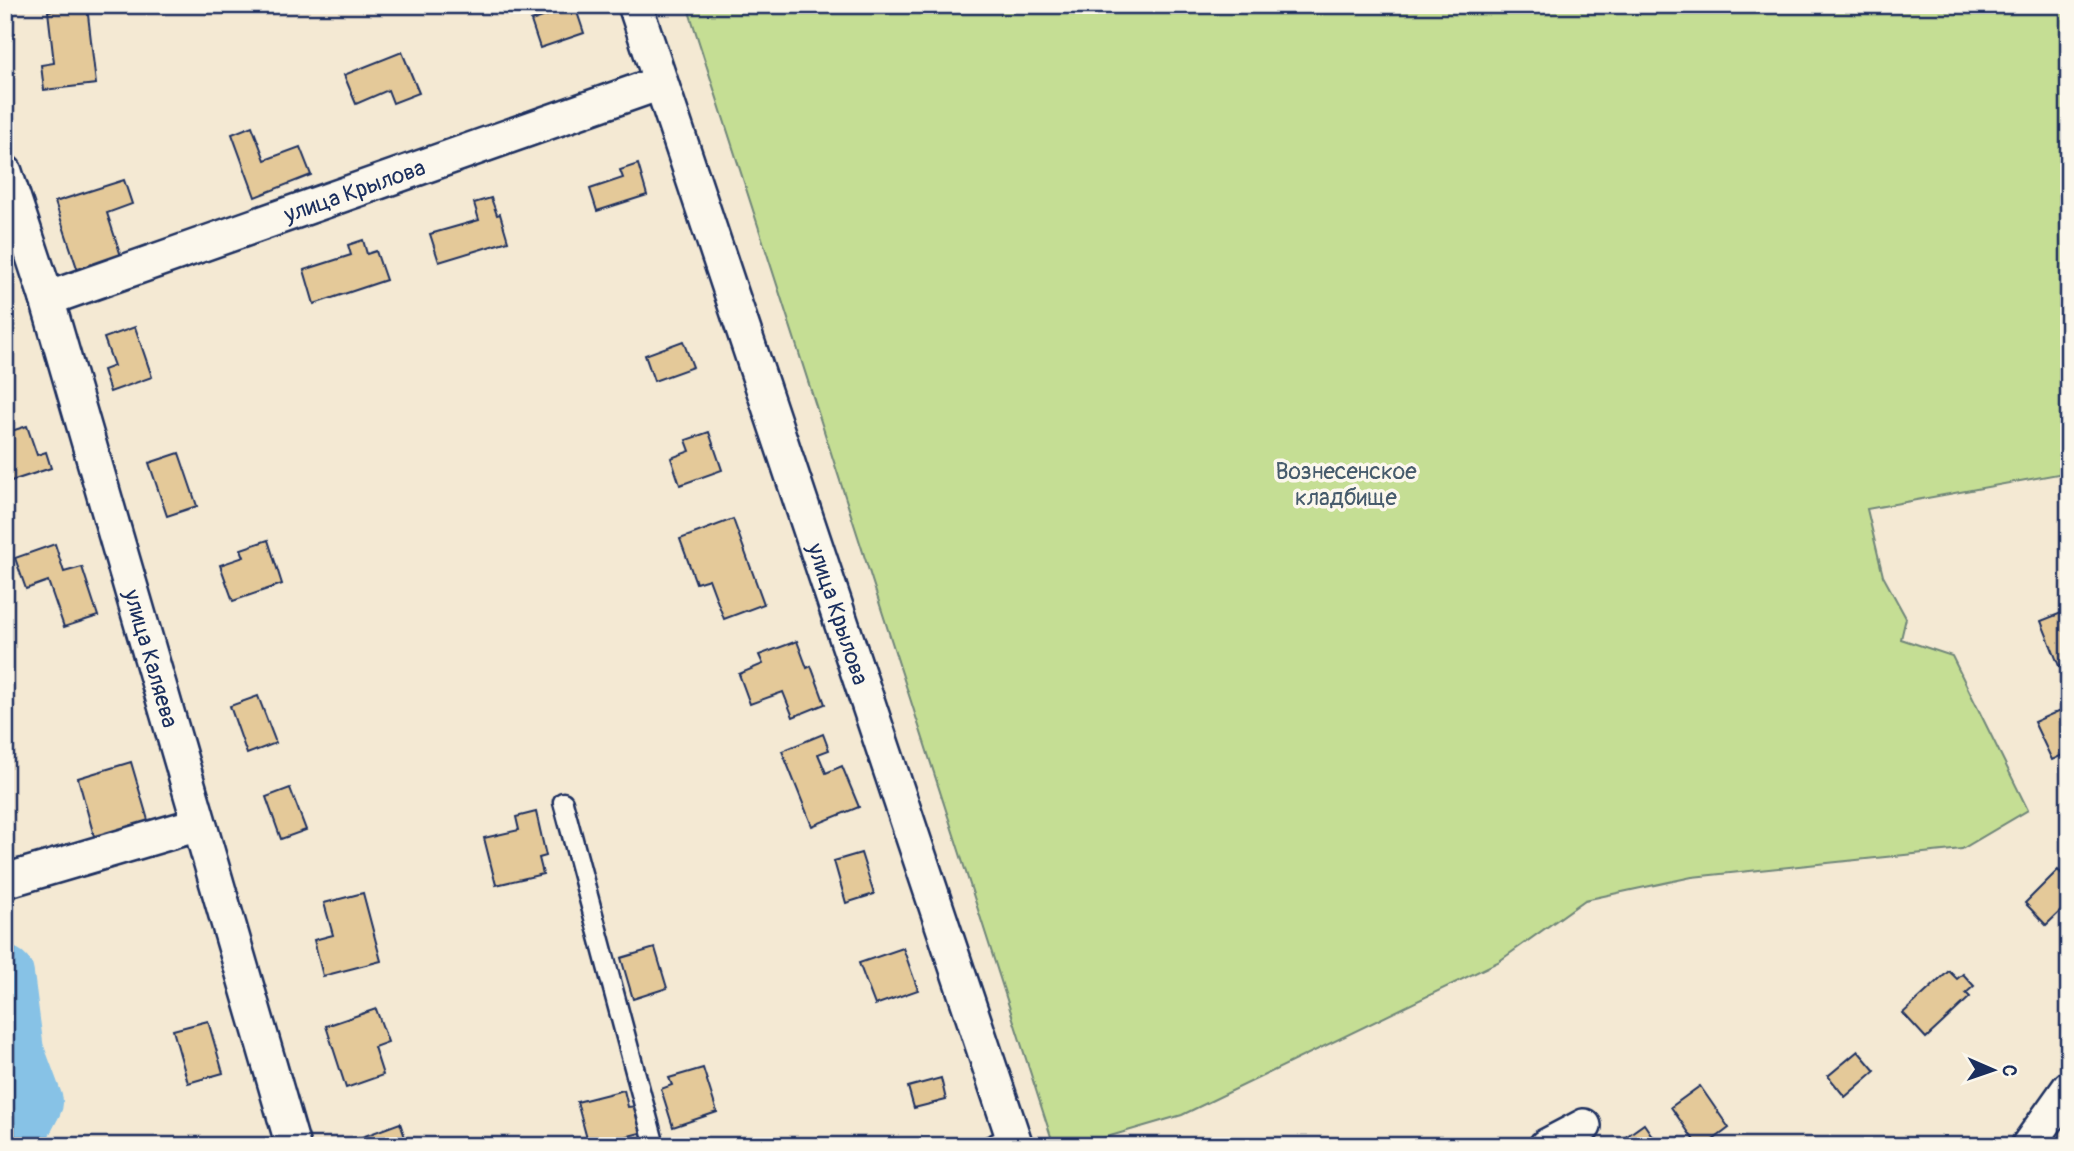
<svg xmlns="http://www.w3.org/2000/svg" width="2074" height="1151" font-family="Pangolin,sans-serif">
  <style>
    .green { fill: #c5de94; stroke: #708679; stroke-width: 2 }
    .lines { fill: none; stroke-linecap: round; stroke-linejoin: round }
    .river { stroke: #87c2e6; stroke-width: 58 }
    .building { fill: #e4c999; stroke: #1b2f5e; stroke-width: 2 }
    .lane-casing { stroke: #1b2f5e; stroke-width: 23 }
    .street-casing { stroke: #1b2f5e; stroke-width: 38 }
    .lane { stroke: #fbf7ec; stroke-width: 18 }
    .street { stroke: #fbf7ec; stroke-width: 33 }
    .labels { text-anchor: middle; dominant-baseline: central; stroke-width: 7; stroke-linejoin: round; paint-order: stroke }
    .street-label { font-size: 23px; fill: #1b2f5e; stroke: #fbf7ec }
    .park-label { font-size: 23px; fill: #465b6c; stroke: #fbf7ec }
  </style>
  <rect width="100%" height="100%" fill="#f4e9d3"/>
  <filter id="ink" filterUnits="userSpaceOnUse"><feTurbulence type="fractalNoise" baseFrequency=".0143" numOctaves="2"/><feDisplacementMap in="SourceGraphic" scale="14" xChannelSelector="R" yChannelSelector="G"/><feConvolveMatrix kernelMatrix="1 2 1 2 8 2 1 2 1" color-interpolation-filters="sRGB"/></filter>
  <g filter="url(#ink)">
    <path class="green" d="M 687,5 L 2069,5 L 2069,472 L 1867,509 L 1883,576 L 1906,618 L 1901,639 L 1952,656 L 2028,810 L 1962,849 L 1692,877 L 1585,900 L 1498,962 L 1182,1115 L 1076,1146 L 1054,1146 Z"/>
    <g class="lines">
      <path class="river" d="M 5,975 L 15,1051 L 34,1102 L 11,1146"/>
    </g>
    <g class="building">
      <path d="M 87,6 L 96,84 L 44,90 L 41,65 L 54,63 L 48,11 Z"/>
      <path d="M 575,6 L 584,33 L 540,48 L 531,21 Z"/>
      <path d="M 402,52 L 419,93 L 393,103 L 388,90 L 356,104 L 344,75 Z"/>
      <path d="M 252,126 L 265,160 L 300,147 L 311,175 L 255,197 L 232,134 Z"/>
      <path d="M 638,164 L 647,195 L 597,211 L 590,189 L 623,178 L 620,170 Z"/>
      <path d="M 124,180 L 132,204 L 107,213 L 121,256 L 78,271 L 55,202 Z"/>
      <path d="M 491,198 L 497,215 L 500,214 L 508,241 L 439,262 L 430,234 L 479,220 L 474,203 Z"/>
      <path d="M 363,240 L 367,254 L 376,251 L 386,280 L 314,304 L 304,270 L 351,255 L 348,245 Z"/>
      <path d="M 135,327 L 152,377 L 110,392 L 103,370 L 114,366 L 104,338 Z"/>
      <path d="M 683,341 L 693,367 L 654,381 L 645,355 Z"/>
      <path d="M 27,426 L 37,455 L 46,452 L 51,468 L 5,483 L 5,433 Z"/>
      <path d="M 709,432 L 722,470 L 680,485 L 671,458 L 690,451 L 686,440 Z"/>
      <path d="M 179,453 L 197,506 L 167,516 L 149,463 Z"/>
      <path d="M 733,519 L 764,604 L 724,619 L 709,579 L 696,583 L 680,539 Z"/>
      <path d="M 268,540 L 282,584 L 233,601 L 220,565 L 244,557 L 241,549 Z"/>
      <path d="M 55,544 L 64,572 L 82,567 L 98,616 L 64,627 L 48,581 L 26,589 L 15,558 Z"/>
      <path d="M 2069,610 L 2069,662 L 2059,666 L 2041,621 Z"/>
      <path d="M 797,641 L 807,668 L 811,666 L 825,704 L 793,717 L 783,692 L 750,704 L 739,674 L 763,664 L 759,655 Z"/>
      <path d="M 258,696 L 276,743 L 247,754 L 230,706 Z"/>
      <path d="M 2063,709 L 2069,722 L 2069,752 L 2052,760 L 2034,722 Z"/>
      <path d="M 823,734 L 829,750 L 818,754 L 826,773 L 842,766 L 859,807 L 812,826 L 782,751 Z"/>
      <path d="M 131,762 L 150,827 L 96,843 L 78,778 Z"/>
      <path d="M 290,788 L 306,830 L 281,839 L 266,797 Z"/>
      <path d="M 536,812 L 546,856 L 539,858 L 543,874 L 496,885 L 484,838 L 519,830 L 516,817 Z"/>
      <path d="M 861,853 L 874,894 L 846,903 L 834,861 Z"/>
      <path d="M 2058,870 L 2069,882 L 2069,903 L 2046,925 L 2025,903 Z"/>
      <path d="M 363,893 L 381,961 L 323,976 L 314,940 L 333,935 L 324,903 Z"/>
      <path d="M 655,948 L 667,988 L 633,999 L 621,958 Z"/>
      <path d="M 903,948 L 918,990 L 875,1005 L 859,963 Z"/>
      <path d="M 1949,971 L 1957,979 L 1963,974 L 1974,986 L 1966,993 L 1970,997 L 1926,1038 L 1903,1013 Z"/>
      <path d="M 376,1009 L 388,1042 L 374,1047 L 383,1075 L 346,1088 L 326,1026 Z"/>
      <path d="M 208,1021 L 223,1073 L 188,1083 L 173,1030 Z"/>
      <path d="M 1858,1051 L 1875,1071 L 1845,1097 L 1828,1076 Z"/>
      <path d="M 703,1068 L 717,1112 L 673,1127 L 661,1089 L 672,1085 L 669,1078 Z"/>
      <path d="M 941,1078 L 946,1100 L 914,1108 L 908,1087 Z"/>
      <path d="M 1700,1086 L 1729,1128 L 1705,1146 L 1698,1146 L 1671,1107 Z"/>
      <path d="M 624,1090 L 628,1107 L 637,1106 L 644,1132 L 589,1146 L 577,1102 Z"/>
      <path d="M 400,1123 L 408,1146 L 362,1146 L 359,1138 Z"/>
      <path d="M 1644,1124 L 1659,1146 L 1613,1146 Z"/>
    </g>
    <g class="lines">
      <defs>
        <g id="lane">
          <path d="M 563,802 L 655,1146"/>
          <path d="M 990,1146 L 1012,1136"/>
        </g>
        <g id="street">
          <path id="s1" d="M 635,5 L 1016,1146"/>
          <path id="s2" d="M 5,172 L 47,299 L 293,1146"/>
          <path id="s3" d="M 47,299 L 660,83"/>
          <path d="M 5,881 L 199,824"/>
          <path d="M 1546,1146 L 1584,1126"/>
          <path d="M 2028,1146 L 2069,1088"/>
        </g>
      </defs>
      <use href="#lane" class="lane-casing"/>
      <use href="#street" class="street-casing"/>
      <use href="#lane" class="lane"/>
      <use href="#street" class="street"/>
    </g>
  </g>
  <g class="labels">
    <g class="street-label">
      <text stroke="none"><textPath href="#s3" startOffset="326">улица Крылова</textPath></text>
      <text stroke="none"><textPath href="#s1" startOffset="642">улица Крылова</textPath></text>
      <text stroke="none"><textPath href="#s2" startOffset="508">улица Каляева</textPath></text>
    </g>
    <g class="park-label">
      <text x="1346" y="471">Вознесенское<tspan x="1346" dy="26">кладбище</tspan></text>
    </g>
  </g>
  <rect width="2074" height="1151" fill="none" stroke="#fbf7ec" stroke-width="28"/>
  <rect x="14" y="14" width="2046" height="1123" fill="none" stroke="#1b2f5e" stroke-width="2.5" filter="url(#ink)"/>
  <g transform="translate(1993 1070) rotate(92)" stroke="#fbf7ec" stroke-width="5" paint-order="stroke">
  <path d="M0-5L12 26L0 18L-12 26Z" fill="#1b2f5e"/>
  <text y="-10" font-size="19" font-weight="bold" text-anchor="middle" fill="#1b2f5e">С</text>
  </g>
</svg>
